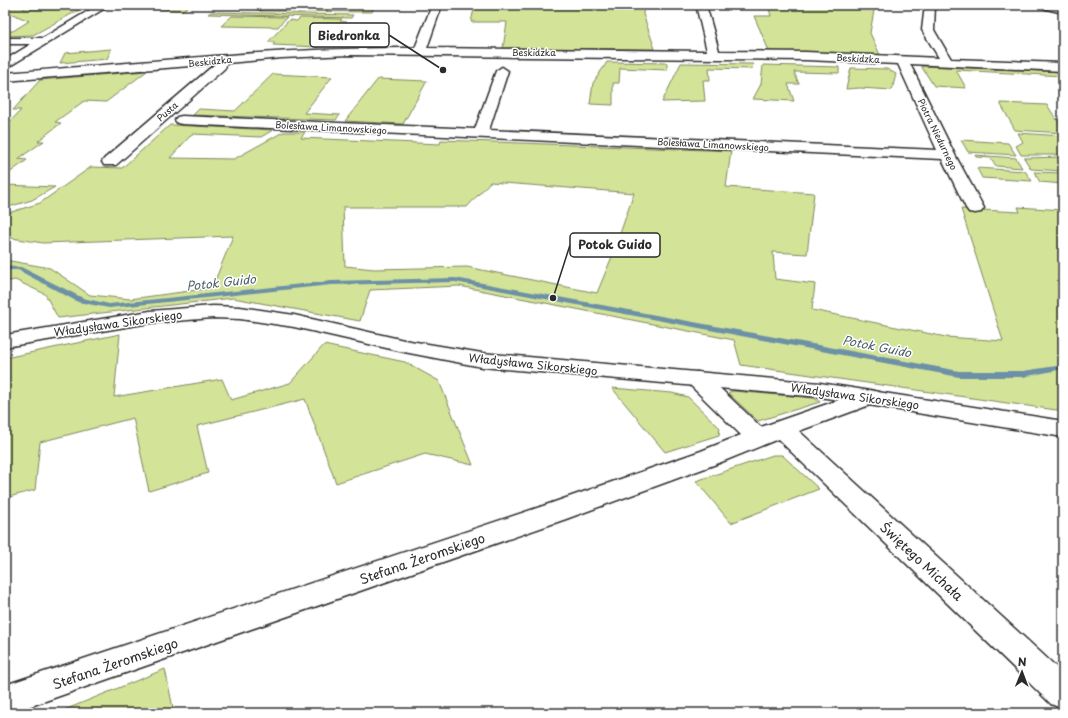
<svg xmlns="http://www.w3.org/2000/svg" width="1068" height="718" font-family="'Playpen Sans',sans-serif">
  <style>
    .green { fill: #d3e397; stroke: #7f8761; fill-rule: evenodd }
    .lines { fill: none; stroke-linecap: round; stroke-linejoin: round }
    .stream { fill: #6c90a6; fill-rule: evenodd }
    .minor-casing { stroke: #2b2b2b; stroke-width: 3 }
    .tertiary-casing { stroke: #2b2b2b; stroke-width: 3 }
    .minor { fill: #fff; fill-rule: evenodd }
    .tertiary { fill: #fff; fill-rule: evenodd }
    .labels { text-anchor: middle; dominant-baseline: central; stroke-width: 3; stroke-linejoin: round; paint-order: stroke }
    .far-street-label { font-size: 9px; fill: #2b2b2b; stroke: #fff }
    .street-label { font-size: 11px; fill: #2b2b2b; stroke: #fff }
    .water-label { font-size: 12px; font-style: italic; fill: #4b5d68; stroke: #fff }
    .near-street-label { font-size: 13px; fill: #2b2b2b; stroke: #fff }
    .leader { fill: none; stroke: #2b2b2b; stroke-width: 1.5 }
    .callout-dot { fill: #2b2b2b; stroke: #fff; stroke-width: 1.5 }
    .callout { fill: #fff; stroke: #2b2b2b; stroke-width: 1.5 }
    .callout-label { font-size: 12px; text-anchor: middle; font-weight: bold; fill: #2b2b2b }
  </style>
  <rect width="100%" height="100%" fill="#fff"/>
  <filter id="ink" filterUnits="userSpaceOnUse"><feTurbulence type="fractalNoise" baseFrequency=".025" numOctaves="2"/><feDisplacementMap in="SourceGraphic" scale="8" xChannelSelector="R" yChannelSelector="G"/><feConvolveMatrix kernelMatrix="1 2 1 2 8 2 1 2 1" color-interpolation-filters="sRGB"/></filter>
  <g filter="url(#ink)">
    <g class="green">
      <path d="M 28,5 L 23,9 L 55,9 L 62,5 L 88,5 L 33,35 L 5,36 L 5,31 L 13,31 L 29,21 L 5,11 L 5,7 L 11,5 Z"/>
      <path d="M 158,5 L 207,5 L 189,6 L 183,10 L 152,9 Z"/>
      <path d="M 267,5 L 375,5 L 372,12 L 260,11 Z"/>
      <path d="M 475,5 L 644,5 L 643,14 L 655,49 L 503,48 L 507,22 L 471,22 Z"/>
      <path d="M 768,5 L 875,5 L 870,33 L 880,55 L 769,51 L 754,16 L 771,16 Z"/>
      <path d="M 211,12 L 353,15 L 351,18 L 208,14 Z"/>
      <path d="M 232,16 L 287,17 L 278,27 L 221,26 Z"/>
      <path d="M 300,18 L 342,19 L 340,21 L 347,22 L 330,43 L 322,43 L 319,47 L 273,45 L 275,42 L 268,42 L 289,20 L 297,21 Z"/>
      <path d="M 111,49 L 107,59 L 60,63 L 65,53 Z"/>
      <path d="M 607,62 L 667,63 L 667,70 L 620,68 L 619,83 L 613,83 L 613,105 L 590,104 L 593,83 Z"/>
      <path d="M 681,63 L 753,64 L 752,69 L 709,68 L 710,80 L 703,80 L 705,101 L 662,102 Z"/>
      <path d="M 763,65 L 839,67 L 839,73 L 794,72 L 799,84 L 788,84 L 794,101 L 753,99 L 761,84 Z"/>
      <path d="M 921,66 L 1063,72 L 1063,76 L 956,70 L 966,88 L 934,86 Z"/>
      <path d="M 851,68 L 887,69 L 896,74 L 892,90 L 860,88 L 846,89 Z"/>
      <path d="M 147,71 L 106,102 L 84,101 L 55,122 L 61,123 L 38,141 L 44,141 L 18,159 L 27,160 L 5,176 L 5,127 L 21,110 L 13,110 L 40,80 Z"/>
      <path d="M 273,74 L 332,77 L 304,113 L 340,115 L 336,120 L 193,115 L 199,109 L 235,111 Z"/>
      <path d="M 378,79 L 427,81 L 403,124 L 345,121 Z"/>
      <path d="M 1000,103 L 1047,105 L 1063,129 L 1063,133 L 1015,130 Z"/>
      <path d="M 170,125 L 273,130 L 261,137 L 192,134 L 170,158 L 234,159 L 283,132 L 305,132 L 301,138 L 440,144 L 441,140 L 731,151 L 726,187 L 814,193 L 807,254 L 773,252 L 775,279 L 815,284 L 812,310 L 946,337 L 1003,341 L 961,209 L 1020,212 L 1018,207 L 1063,210 L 1063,411 L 741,365 L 734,340 L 459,286 L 370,290 L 360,321 L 233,298 L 58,318 L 45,294 L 15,280 L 5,282 L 5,260 L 50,268 L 90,295 L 130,299 L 212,288 L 233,236 L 43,243 L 5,237 L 5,214 L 40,203 L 91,167 L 122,168 ZM 490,182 L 634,193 L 613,254 L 597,293 L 467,267 L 374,269 L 345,266 L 343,207 L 467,207 Z"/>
      <path d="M 1018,133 L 1063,136 L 1063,155 L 1021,155 L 1016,146 L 1023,142 Z"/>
      <path d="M 961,140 L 1008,143 L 1016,155 L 968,152 Z"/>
      <path d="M 975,155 L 1016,158 L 1022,168 L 996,166 L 991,158 L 976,157 Z"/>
      <path d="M 1063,157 L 1063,171 L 1031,169 L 1024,158 Z"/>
      <path d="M 977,168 L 1025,171 L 1032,181 L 982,178 Z"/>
      <path d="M 1034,172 L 1063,173 L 1063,184 L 1040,182 Z"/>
      <path d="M 5,185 L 55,187 L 32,200 L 5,208 Z"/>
      <path d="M 120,334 L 114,397 L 222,379 L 231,400 L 290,383 L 324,345 L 405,362 L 439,381 L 473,465 L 425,454 L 336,483 L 305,399 L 197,426 L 208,473 L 149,491 L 133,418 L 40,442 L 35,490 L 5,498 L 5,358 Z"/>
      <path d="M 612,388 L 672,393 L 688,397 L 720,428 L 719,435 L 665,452 Z"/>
      <path d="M 732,391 L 814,398 L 820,402 L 758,421 L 728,393 Z"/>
      <path d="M 773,455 L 782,455 L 819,489 L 731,523 L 696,481 Z"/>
      <path d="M 165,669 L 174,713 L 57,713 Z"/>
    </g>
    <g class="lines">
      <path class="stream" d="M 5,266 L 21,267 L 83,298 L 109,304 L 331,281 L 455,278 L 959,371 L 1023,371 L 1063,365 L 1063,369 L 1023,377 L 959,377 L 455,282 L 331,285 L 109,308 L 78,302 L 18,270 L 5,270 Z"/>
      <defs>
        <g id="minor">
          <path d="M 255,5 L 266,5 L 260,9 L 256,8 Z"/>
          <path d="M 432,5 L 442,5 L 427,48 L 707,51 L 696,5 L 706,5 L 719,51 L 806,52 L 939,58 L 922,30 L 925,5 L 935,5 L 934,30 L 951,59 L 1063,63 L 1063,71 L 910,64 L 955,155 L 984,208 L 981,212 L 975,213 L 969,212 L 966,208 L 942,159 L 182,124 L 177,123 L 175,120 L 177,117 L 182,116 L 475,129 L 496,71 L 502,67 L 508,71 L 489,130 L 937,150 L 898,64 L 806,60 L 349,55 L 282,58 L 227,63 L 225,68 L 116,165 L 104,165 L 102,162 L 104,159 L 215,64 L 5,81 L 5,73 C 142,63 278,47 415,48 Z"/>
          <path d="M 1037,5 L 1063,7 L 1063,13 L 1038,7 Z"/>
          <path d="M 697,372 L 705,374 L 761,427 L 862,392 L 870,390 L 878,392 L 882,397 L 878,402 L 799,431 L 1063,673 L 1063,709 L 1051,704 L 778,439 L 719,463 L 566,519 L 11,713 L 5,713 L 5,685 L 546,505 L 701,451 L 741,435 L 689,384 L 686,379 L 689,374 Z"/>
        </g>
        <g id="tertiary">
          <path d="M 98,5 L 110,5 L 5,69 L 5,60 L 31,44 L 5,44 L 5,38 L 43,38 Z"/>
          <path d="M 213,306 L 240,307 L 294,315 L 404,340 L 482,353 L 820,383 L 1063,421 L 1063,437 L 820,397 L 482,367 L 404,352 L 294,327 L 240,319 L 213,318 L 150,323 L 5,347 L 5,335 L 150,311 Z"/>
        </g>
      </defs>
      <use href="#minor" class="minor-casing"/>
      <use href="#tertiary" class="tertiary-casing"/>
      <use href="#minor" class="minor"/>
      <use href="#tertiary" class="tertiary"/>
    </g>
  </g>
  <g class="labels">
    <g class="far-street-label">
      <text x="534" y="52">Beskidzka</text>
      <text transform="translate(858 58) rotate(3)">Beskidzka</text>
      <text transform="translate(210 61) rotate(-6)">Beskidzka</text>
      <text transform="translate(167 111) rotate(-41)">Pusta</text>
      <text transform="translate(331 127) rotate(3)">Bolesława Limanowskiego</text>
      <text transform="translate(938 134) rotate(64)">Piotra Niedurnego</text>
      <text transform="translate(713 144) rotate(3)">Bolesława Limanowskiego</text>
    </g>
    <g class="street-label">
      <text transform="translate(118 323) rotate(-8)">Władysława Sikorskiego</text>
      <text transform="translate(533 364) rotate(6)">Władysława Sikorskiego</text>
      <text transform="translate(855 396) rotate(8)">Władysława Sikorskiego</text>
    </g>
    <g class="water-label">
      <text transform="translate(221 282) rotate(-6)">Potok Guido</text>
      <text transform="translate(877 346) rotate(11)">Potok Guido</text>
    </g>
    <g class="near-street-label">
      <text transform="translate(422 558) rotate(-19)">Stefana Żeromskiego</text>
      <text transform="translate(922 561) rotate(43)">Świętego Michała</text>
      <text transform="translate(115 663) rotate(-19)">Stefana Żeromskiego</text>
    </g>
  </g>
  <path class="leader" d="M443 70L389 35M553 298L570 245"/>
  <g class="callout-dot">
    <circle cx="443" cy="70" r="4"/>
    <circle cx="553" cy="298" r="4"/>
  </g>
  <g class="callout">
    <rect x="310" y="23" width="79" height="24" rx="4"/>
    <rect x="570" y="233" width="90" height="24" rx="4"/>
  </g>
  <g class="callout-label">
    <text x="349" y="40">Biedronka</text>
    <text x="615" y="249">Potok Guido</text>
  </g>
  <rect width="1068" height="718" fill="none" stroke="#fff" stroke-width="20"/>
  <rect x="10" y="10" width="1048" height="698" fill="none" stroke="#2b2b2b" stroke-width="1.5" filter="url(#ink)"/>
  <g transform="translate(1022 672) rotate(1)" stroke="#ffffff" stroke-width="3" paint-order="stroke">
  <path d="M0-3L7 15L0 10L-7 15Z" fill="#2b2b2b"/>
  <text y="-6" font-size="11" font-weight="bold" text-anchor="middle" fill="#2b2b2b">N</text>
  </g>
</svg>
